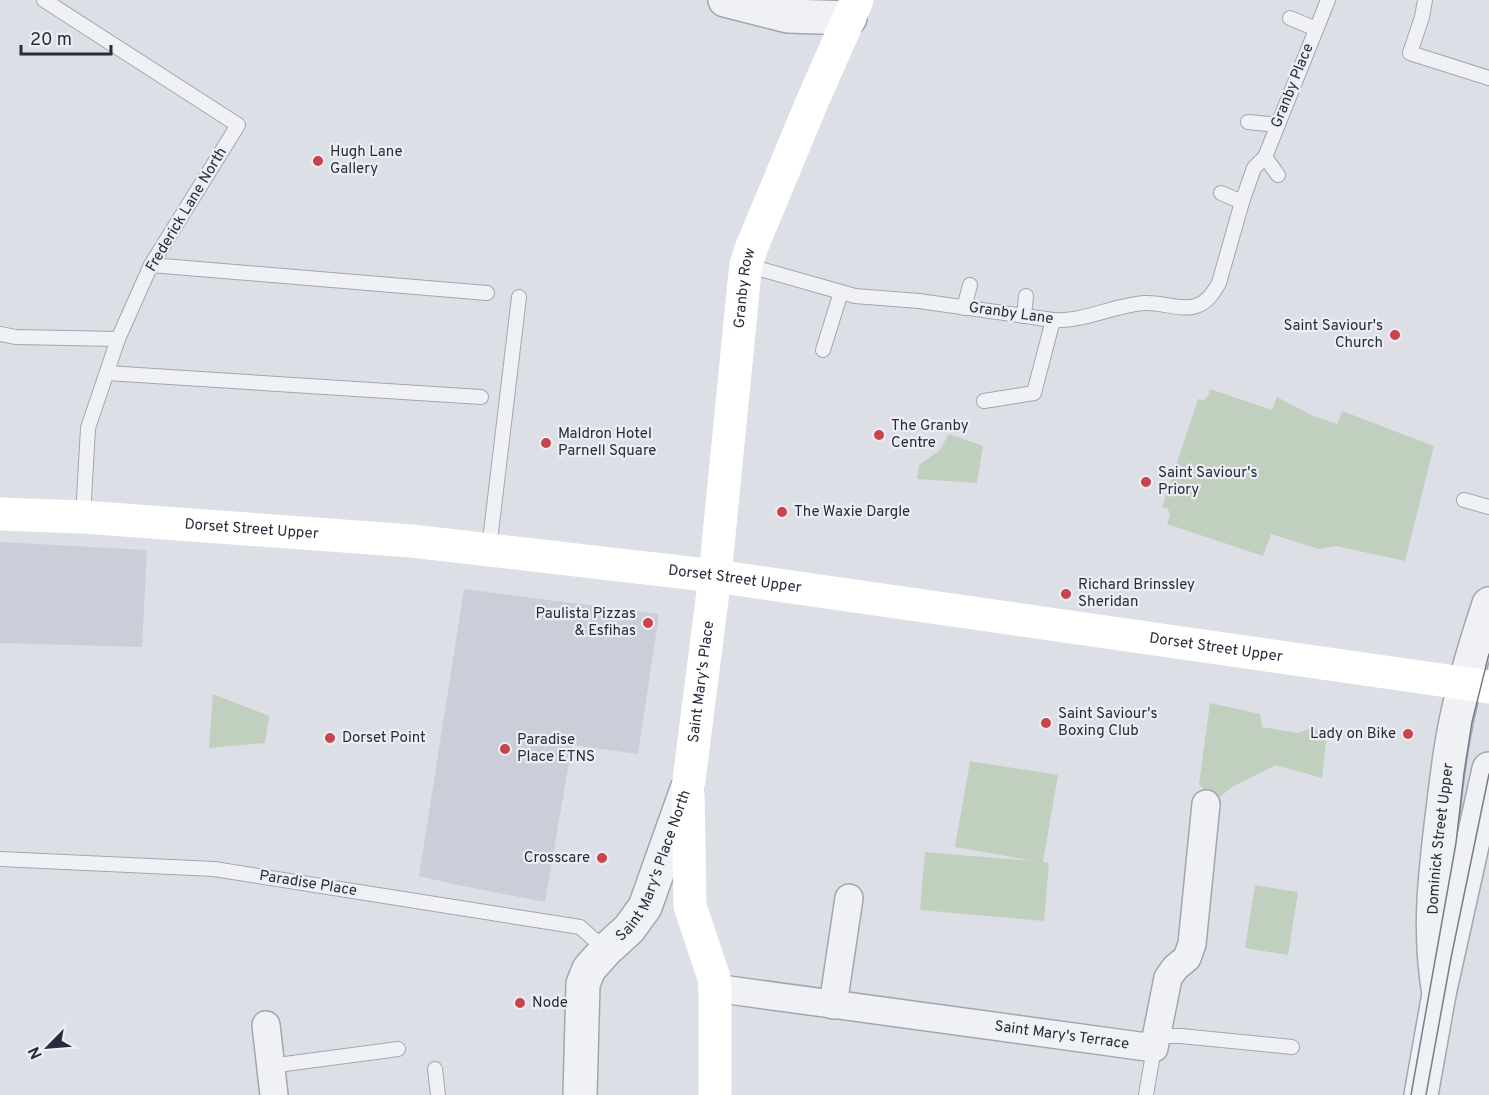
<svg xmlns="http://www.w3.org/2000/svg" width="1489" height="1095" font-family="Overpass,sans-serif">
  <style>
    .built { fill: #cbced8 }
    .green { fill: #c1d0be }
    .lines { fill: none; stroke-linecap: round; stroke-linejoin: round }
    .service-casing { stroke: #a3a6b0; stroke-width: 16 }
    .minor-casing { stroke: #a3a6b0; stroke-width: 30 }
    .tertiary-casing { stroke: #a3a6b0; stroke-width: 36 }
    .service { stroke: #eff1f5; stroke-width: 14 }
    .minor { stroke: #eff1f5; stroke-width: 27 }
    .tertiary { stroke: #eff1f5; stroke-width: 33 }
    .secondary { stroke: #fff; stroke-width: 33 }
    .tram { stroke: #777d8f; stroke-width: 1.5 }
    .poi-dot { fill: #c94448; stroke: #eceef4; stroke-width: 2 }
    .labels { text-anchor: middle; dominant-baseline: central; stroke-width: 4.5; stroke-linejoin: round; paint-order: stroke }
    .street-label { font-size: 15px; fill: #272c3c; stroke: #eceef4 }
    .poi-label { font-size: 15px; fill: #272c3c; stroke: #eceef4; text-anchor: start }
  </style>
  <rect width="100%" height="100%" fill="#dddfe6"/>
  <g class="built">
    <path d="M 0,542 L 147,550 L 142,647 L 0,643 Z"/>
    <path d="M 464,589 L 659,614 L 638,754 L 572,745 L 545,902 L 453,884 L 419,876 Z"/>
  </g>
  <g class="green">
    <path d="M 1210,389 L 1272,410 L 1277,397 L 1311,415 L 1337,424 L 1342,411 L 1434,446 L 1405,561 L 1336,546 L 1319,549 L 1271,534 L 1263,556 L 1167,524 L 1170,515 L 1168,509 L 1162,507 L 1198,399 L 1203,400 L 1208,396 Z"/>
    <path d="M 949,434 L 983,446 L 977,483 L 917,479 L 919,465 L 939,451 Z"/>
    <path d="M 213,694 L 269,716 L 265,743 L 209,748 Z"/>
    <path d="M 1210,703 L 1260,714 L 1262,727 L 1298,733 L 1312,728 L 1327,733 L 1322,778 L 1276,765 L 1234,786 L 1214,801 L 1199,784 Z"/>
    <path d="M 970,761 L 1058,775 L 1043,862 L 1049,863 L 1044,921 L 920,910 L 925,852 L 1033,861 L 955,847 Z"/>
    <path d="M 1255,885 L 1298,892 L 1288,955 L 1245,948 Z"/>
  </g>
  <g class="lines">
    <defs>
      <g id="service">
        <path d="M 44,0 L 238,125 L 151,265 L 118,339 L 88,428 L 83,517"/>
        <path d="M 1425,0 L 1422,17 L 1410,53 L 1489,78"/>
        <path d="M 1290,18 L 1316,29"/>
        <path d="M 1248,122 L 1278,125"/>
        <path d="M 1265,157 L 1278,175"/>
        <path d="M 1221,193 L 1242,202"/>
        <path d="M 151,265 L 487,293"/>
        <path d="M 746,265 L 855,296 L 919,301 L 1053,320 C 1085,322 1113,305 1145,303 C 1162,302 1180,311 1196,306 C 1208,302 1213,293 1219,283 L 1242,202 L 1254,168 L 1265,157 L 1328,0"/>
        <path d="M 964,308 L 970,285"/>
        <path d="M 1024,316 L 1026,296"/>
        <path d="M 0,334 L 16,337 L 118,339"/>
        <path d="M 823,350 L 841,292"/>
        <path d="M 107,373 L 481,397"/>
        <path d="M 984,401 L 1034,393 L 1053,320"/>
        <path d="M 1464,500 L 1489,507"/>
        <path d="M 489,549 L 519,297"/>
        <path d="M 0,859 L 214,869 L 580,927 L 606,950"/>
        <path d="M 1157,1036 L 1181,1036 L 1292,1047"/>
        <path d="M 270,1066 L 398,1049"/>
        <path d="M 435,1069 L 438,1095"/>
        <path d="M 1146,1095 L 1154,1048"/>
      </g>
      <g id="minor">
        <path id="s1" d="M 715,990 L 729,990 L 1154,1048 L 1168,978 L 1175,968 L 1187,958 L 1192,944 L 1206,804"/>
        <path d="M 833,1005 L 849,898"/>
        <path d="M 266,1025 L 274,1095"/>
      </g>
      <g id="tertiary">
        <path d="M 725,0 L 788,16 L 850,18"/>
        <path id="s2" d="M 1439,994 C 1429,935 1434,885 1441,826 C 1445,795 1448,763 1454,732 C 1462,688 1475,646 1489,604"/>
        <path id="s3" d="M 580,1095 L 583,984 L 589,969 L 606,950 L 629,929 L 645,907 L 687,789"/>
        <path d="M 1421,1095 L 1439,994 L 1489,769"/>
      </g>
    </defs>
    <use href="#service" class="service-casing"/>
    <use href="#minor" class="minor-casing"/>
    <use href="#tertiary" class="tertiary-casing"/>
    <use href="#service" class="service"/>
    <use href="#minor" class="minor"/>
    <use href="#tertiary" class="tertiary"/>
    <g class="secondary">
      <path id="s4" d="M 0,514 L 83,517 L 412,541 L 715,576 L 1489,687"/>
      <path id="s5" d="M 715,1095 L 715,990 L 714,978 L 690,906 L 688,788 L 715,576 L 744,282 L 746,265 L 751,249 L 812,102 L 857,0"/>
    </g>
    <g class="tram">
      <path d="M 1411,1095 L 1456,843 L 1464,773 L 1472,722 L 1489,654"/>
      <path d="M 1426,1095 L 1451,958 L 1489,774"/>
    </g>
  </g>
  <g class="poi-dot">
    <circle cx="318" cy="161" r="6"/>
    <circle cx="1395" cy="335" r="6"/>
    <circle cx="879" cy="435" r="6"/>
    <circle cx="546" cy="443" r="6"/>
    <circle cx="1146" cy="482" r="6"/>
    <circle cx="782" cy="512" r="6"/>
    <circle cx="1066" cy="594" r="6"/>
    <circle cx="648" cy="623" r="6"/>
    <circle cx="1046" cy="723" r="6"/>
    <circle cx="1408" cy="734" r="6"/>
    <circle cx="330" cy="738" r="6"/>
    <circle cx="505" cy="749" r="6"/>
    <circle cx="602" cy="858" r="6"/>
    <circle cx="520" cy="1003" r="6"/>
  </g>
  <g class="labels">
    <g class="street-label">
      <text transform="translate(1293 86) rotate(-68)">Granby Place</text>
      <text transform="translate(187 210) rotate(-59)">Frederick Lane North</text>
      <text stroke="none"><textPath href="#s5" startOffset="814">Granby Row</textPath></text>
      <text transform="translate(1011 314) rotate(8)">Granby Lane</text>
      <text stroke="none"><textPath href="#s4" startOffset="252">Dorset Street Upper</textPath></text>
      <text stroke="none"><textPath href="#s4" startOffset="738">Dorset Street Upper</textPath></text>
      <text stroke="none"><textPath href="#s4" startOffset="1224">Dorset Street Upper</textPath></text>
      <text stroke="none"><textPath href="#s5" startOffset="418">Saint Mary's Place</textPath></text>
      <text stroke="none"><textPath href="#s2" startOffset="156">Dominick Street Upper</textPath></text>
      <text stroke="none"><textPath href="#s3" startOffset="252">Saint Mary's Place North</textPath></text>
      <text transform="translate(308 884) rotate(9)">Paradise Place</text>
      <text stroke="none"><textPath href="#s1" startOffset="350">Saint Mary's Terrace</textPath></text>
    </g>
    <g class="poi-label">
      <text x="330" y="152">Hugh Lane<tspan x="330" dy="17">Gallery</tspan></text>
      <text x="1383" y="326" text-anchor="end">Saint Saviour's<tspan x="1383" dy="17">Church</tspan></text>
      <text x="891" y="426">The Granby<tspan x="891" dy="17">Centre</tspan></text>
      <text x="558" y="434">Maldron Hotel<tspan x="558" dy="17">Parnell Square</tspan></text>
      <text x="1158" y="473">Saint Saviour's<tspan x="1158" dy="17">Priory</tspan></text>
      <text x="794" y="512">The Waxie Dargle</text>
      <text x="1078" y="585">Richard Brinssley<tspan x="1078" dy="17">Sheridan</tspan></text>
      <text x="636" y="614" text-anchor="end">Paulista Pizzas<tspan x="636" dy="17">&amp; Esfihas</tspan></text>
      <text x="1058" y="714">Saint Saviour's<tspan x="1058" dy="17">Boxing Club</tspan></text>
      <text x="1396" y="734" text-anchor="end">Lady on Bike</text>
      <text x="342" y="738">Dorset Point</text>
      <text x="517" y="740">Paradise<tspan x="517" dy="17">Place ETNS</tspan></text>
      <text x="590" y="858" text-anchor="end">Crosscare</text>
      <text x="532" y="1003">Node</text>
    </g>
  </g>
  <g transform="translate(48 1047) rotate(245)" stroke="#eceef4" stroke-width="4.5" paint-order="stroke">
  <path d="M0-4.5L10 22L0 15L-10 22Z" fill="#272c3c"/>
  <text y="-9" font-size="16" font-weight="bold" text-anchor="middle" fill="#272c3c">N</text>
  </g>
  <path d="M21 45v9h90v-9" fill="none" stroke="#272c3c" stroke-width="3"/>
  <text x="30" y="45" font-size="18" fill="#272c3c" stroke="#eceef4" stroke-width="4.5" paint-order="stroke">20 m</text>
</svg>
